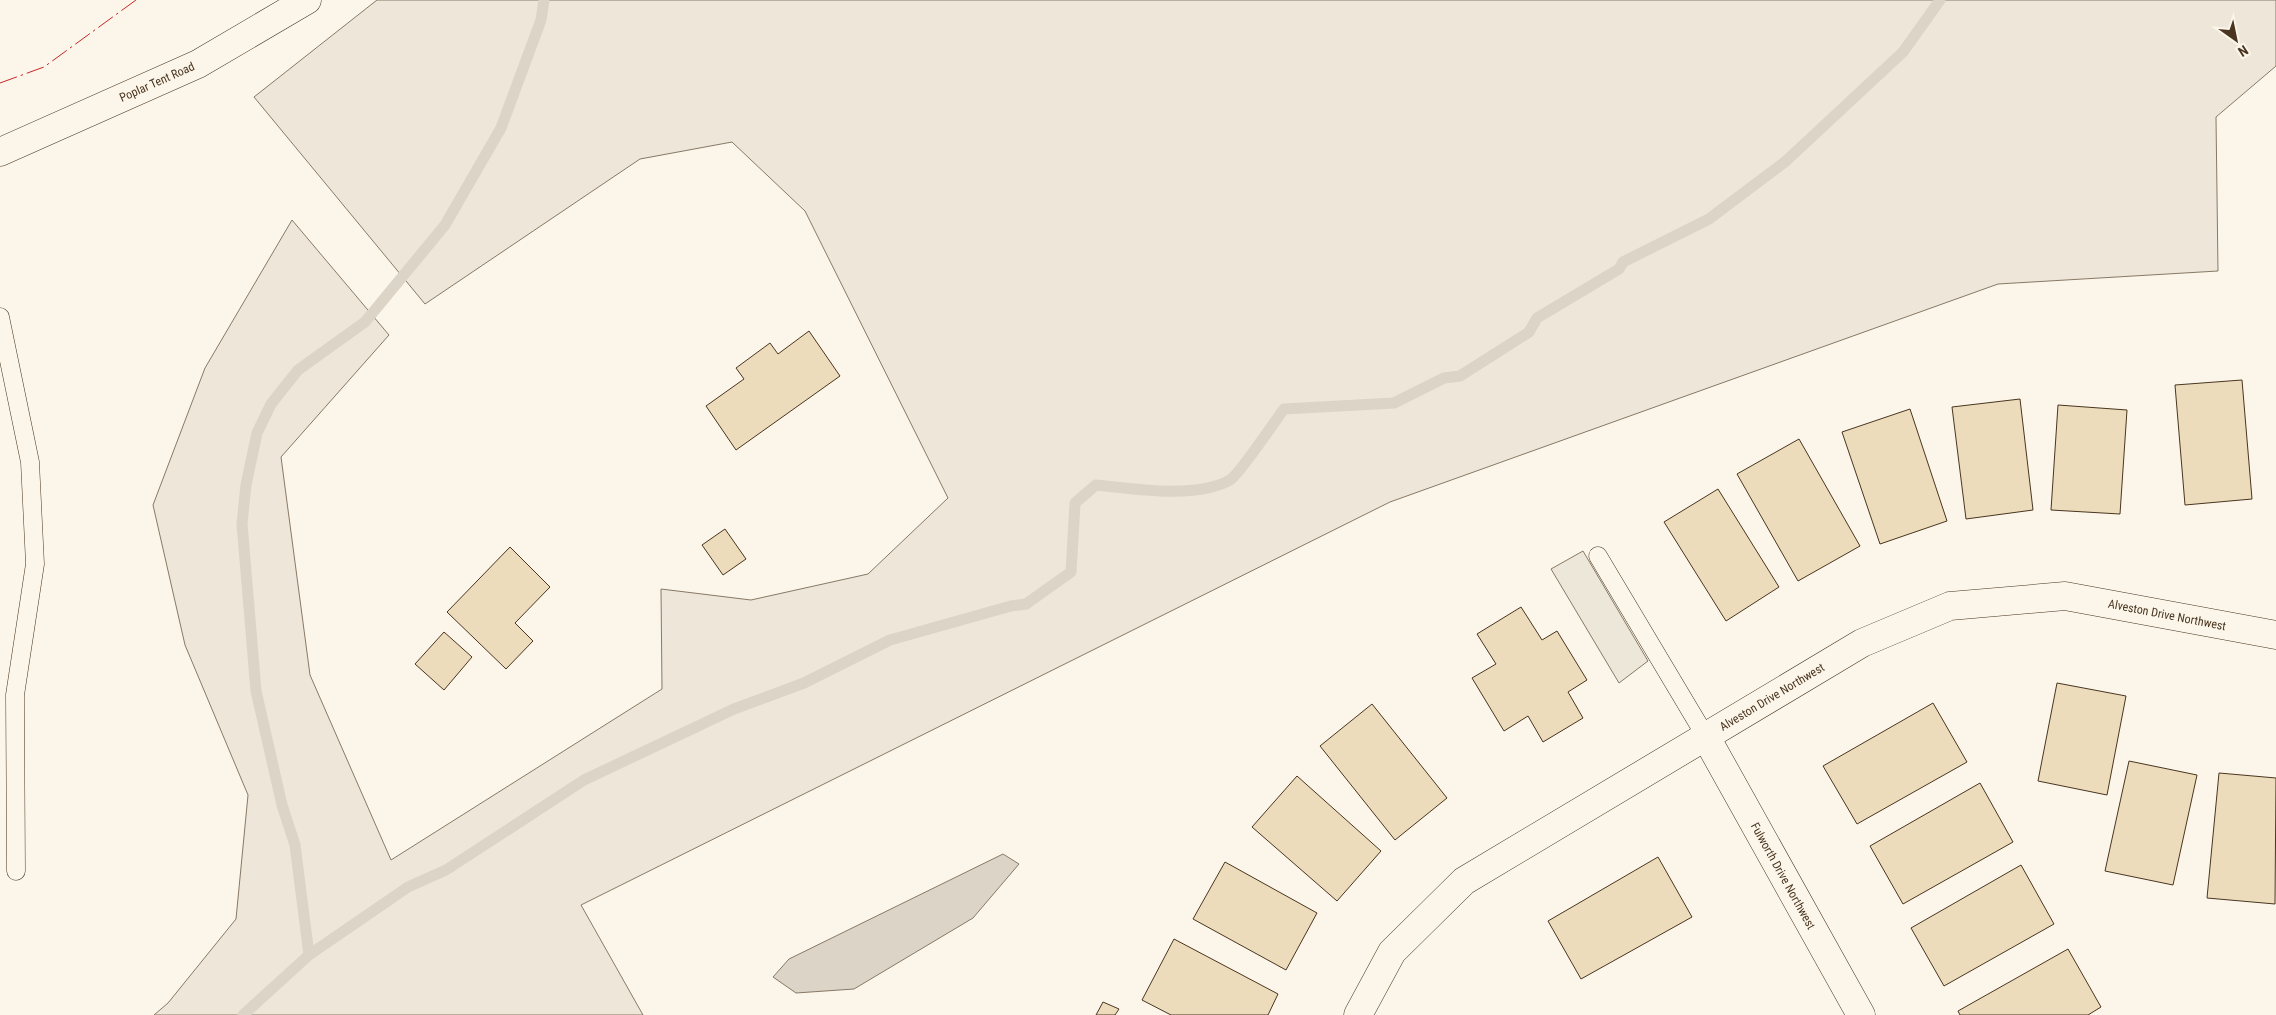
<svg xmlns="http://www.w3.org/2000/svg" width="2276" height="1015" font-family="'Roboto Condensed',sans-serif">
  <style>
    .green { fill: #ede6d9; stroke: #887966 }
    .parking { fill: #ede7d9; stroke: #887966 }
    .water { fill: #dcd4c6; stroke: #887966 }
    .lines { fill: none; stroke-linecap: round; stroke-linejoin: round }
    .stream { stroke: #dcd4c6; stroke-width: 11 }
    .building { fill: #ecdcbc; stroke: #4a3520 }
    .service-casing { stroke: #4a3520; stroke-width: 19 }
    .minor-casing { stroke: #4a3520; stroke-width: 29 }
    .secondary-casing { stroke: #4a3520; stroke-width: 29 }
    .service { stroke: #fbf6e9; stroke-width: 18 }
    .minor { stroke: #fbf6e9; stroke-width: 28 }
    .secondary { stroke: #fbf6e9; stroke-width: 28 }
    .power { stroke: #c62828; stroke-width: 1; stroke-dasharray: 18 4 2.5 4; stroke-linecap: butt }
    .labels { text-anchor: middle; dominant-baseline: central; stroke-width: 4; stroke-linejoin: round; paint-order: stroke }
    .street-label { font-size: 12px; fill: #4a3520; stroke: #fbf6e9 }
  </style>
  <rect width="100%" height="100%" fill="#fbf6e9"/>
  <path class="green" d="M 377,0 L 2276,0 L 2276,66 L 2216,117 L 2218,271 L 1998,284 L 1390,502 L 581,905 L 643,1015 L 154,1015 L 168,1003 L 236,919 L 248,795 L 185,645 L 153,505 L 205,368 L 292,220 L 389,335 L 281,457 L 310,675 L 391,860 L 662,689 L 661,589 L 751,600 L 868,574 L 948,498 L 805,211 L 732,142 L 640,159 L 425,304 L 254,97 Z"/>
  <path class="parking" d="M 1583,551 L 1648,661 L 1619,683 L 1551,569 Z"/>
  <path class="water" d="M 1003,854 L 1019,864 L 973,918 L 854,989 L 796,993 L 773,977 L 789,959 Z"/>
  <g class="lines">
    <g class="stream">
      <path d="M 309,955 L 295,845 L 282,805 L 256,691 L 242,524 L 246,485 L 257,433 L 271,404 L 298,370 L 365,322 L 445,225 L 501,128 L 541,20 L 544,0"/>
      <path d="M 243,1015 L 309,955 L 408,887 L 446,870 L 584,780 L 734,709 L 804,683 L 890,640 L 1011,606 L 1026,604 L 1071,572 L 1075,503 L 1096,485 C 1134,489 1196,499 1230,480 C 1239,475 1275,421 1284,409 L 1394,403 L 1444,378 L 1460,376 L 1529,332 L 1537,318 L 1619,269 L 1623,262 L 1709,219 L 1786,161 L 1903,52 L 1940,0"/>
    </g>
  </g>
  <g class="building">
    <path d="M 809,331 L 840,376 L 736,450 L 706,406 L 744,379 L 736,368 L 770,343 L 778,354 Z"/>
    <path d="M 2242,380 L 2252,499 L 2185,505 L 2175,385 Z"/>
    <path d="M 2020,399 L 2033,510 L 1966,519 L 1952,407 Z"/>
    <path d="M 2058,405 L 2127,410 L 2120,514 L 2051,510 Z"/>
    <path d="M 1910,409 L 1947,521 L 1880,544 L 1842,432 Z"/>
    <path d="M 1799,439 L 1860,546 L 1798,581 L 1737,474 Z"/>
    <path d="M 1718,489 L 1779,587 L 1726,621 L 1664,522 Z"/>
    <path d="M 725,529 L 746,559 L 723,575 L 702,545 Z"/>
    <path d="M 510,547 L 550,587 L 515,623 L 533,641 L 506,669 L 447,612 Z"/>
    <path d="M 1521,607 L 1542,640 L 1557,631 L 1587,680 L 1568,692 L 1583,718 L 1543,742 L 1528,716 L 1504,731 L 1472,678 L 1496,664 L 1477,634 Z"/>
    <path d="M 444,632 L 472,657 L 444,690 L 415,664 Z"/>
    <path d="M 2057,683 L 2126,696 L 2107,795 L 2038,781 Z"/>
    <path d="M 1933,703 L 1967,762 L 1857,824 L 1823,766 Z"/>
    <path d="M 1372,704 L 1447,798 L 1395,840 L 1320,746 Z"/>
    <path d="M 2129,761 L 2197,775 L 2173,885 L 2105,871 Z"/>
    <path d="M 2219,773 L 2276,778 L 2275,904 L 2207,898 Z"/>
    <path d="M 1297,776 L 1381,851 L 1337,901 L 1252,827 Z"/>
    <path d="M 1980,783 L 2013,842 L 1903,904 L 1870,846 Z"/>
    <path d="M 1658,857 L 1692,917 L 1581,979 L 1548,921 Z"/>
    <path d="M 1225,862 L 1317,913 L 1286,970 L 1193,919 Z"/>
    <path d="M 2021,865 L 2054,924 L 1944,986 L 1911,928 Z"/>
    <path d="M 1174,939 L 1278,994 L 1268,1015 L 1171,1015 L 1142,1000 Z"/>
    <path d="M 2068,949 L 2101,1007 L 2088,1015 L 1960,1015 L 1958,1011 Z"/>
    <path d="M 1103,1002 L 1119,1009 L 1115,1015 L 1096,1015 Z"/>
  </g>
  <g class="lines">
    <defs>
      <g id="service">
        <path d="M 0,317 L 30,462 L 35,564 L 15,695 L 16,871"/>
        <path d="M 1598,556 L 1706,737"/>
      </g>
      <g id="minor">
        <path d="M 1706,737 L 1861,1015"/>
        <path d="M 1358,1015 L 1392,952 L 1464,881 L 1862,643 L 1950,606 L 2065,596 L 2276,635"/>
      </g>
      <path id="secondary" d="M 0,152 L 198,64 L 307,0"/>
    </defs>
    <use href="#service" class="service-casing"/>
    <use href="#minor" class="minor-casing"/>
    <use href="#secondary" class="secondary-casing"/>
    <use href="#service" class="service"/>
    <use href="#minor" class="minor"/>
    <use href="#secondary" class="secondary"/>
    <path class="power" d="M 0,83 L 44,67 L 136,0"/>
  </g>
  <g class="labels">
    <g class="street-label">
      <text transform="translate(157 82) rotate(-24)">Poplar Tent Road</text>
      <text transform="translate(2167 615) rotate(11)">Alveston Drive Northwest</text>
      <text transform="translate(1772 697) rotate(-31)">Alveston Drive Northwest</text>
      <text transform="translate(1783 876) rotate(61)">Fulworth Drive Northwest</text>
    </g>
  </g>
  <g transform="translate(2236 40) rotate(147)" stroke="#fbf6e9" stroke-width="4" paint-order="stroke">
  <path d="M0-4L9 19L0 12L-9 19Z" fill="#4a3520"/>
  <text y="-8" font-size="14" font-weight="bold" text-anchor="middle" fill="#4a3520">N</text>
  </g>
</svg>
